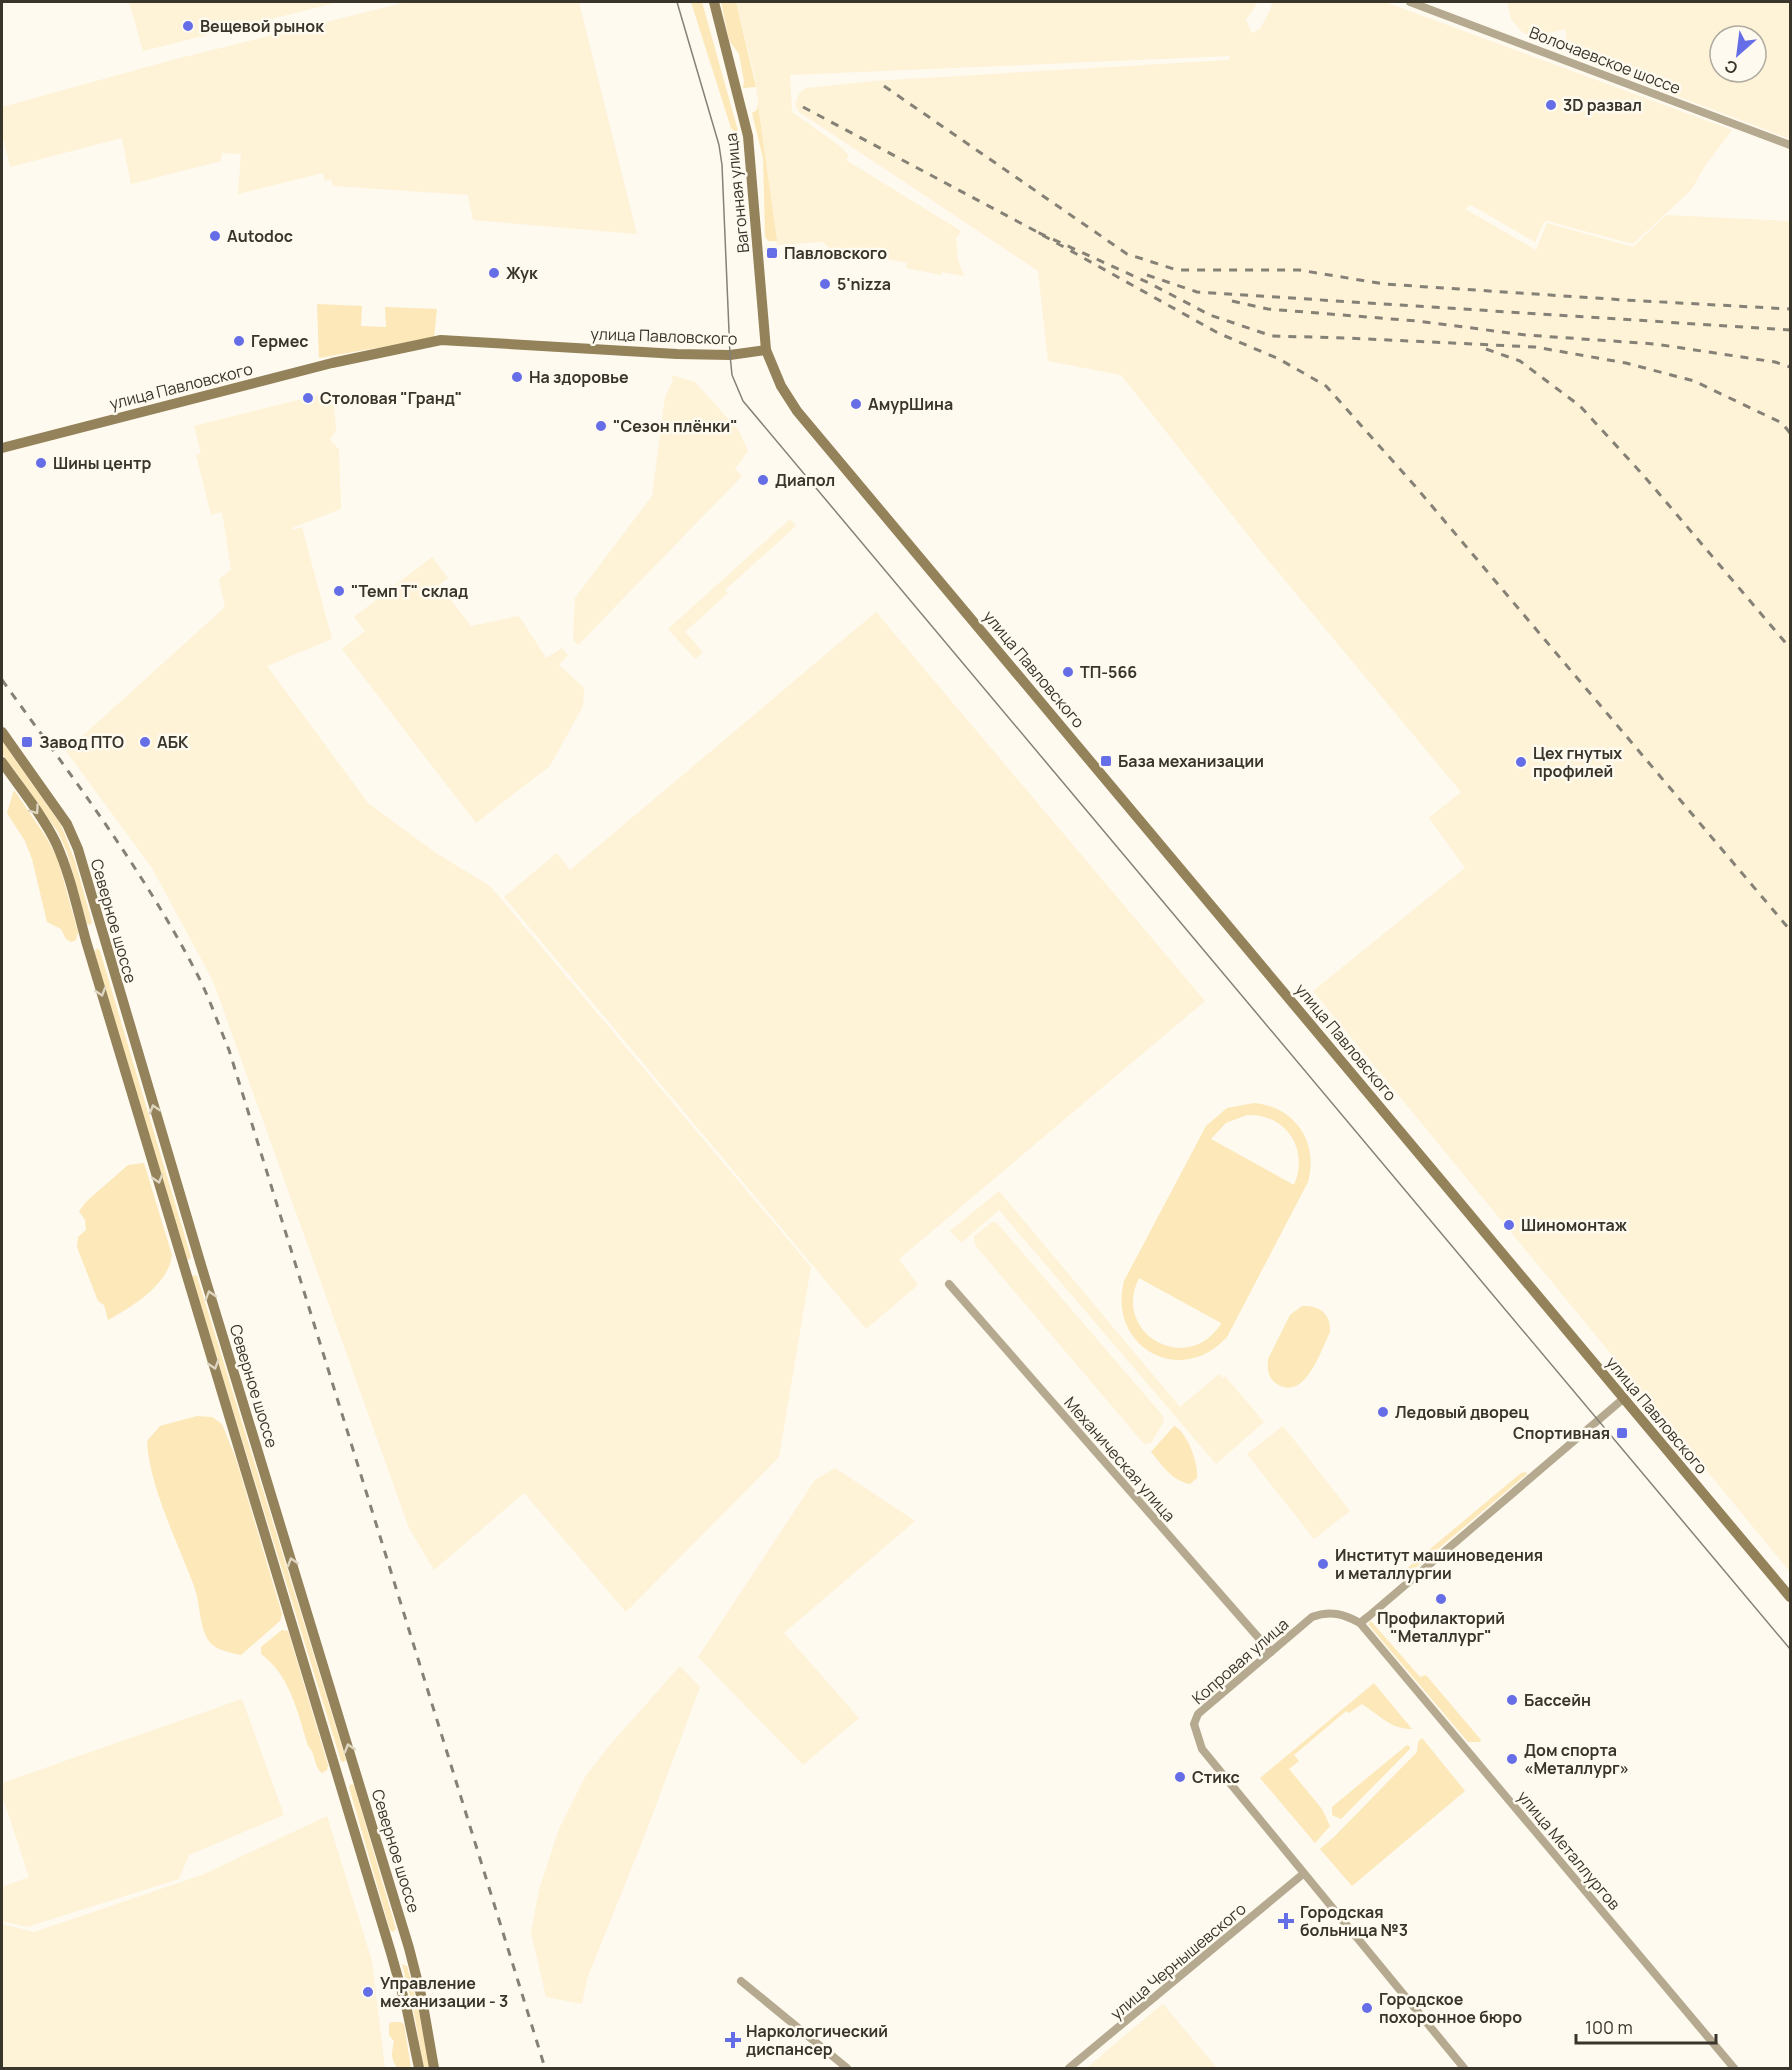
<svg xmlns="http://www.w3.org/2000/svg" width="1792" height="2070" font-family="Manrope,sans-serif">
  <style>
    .built { fill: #fef2d7; fill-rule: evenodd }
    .green { fill: #fce8b8; fill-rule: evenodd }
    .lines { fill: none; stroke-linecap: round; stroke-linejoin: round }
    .street { stroke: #b5a98f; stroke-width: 8 }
    .secondary { stroke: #93825a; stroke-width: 10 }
    .tram { stroke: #858176; stroke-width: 1.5 }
    .rail { stroke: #858176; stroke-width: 3; stroke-dasharray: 8 8; stroke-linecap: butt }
    .oneway { stroke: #dfd6c2 }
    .poi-dot { fill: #666ee7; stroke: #fffaef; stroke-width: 2 }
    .labels { text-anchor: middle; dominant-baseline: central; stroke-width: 5; stroke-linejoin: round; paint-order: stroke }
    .poi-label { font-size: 16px; font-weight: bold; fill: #39352a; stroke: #fffaef; text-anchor: start }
    .street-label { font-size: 16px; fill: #39352a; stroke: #fffaef }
  </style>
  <rect width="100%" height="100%" fill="#fffaef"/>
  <g class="built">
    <path d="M 129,2 L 339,2 L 143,51 Z"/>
    <path d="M 407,2 L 579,2 L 637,234 L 473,220 L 468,195 L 333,186 L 331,179 L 325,181 L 323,173 L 238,194 L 241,154 L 222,153 L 221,161 L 131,184 L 122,138 L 10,167 L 2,134 L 2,107 L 176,59 Z"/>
    <path d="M 736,2 L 1258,2 L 1246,20 L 1252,33 L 1260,29 L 1271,8 L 1272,2 L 1385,2 L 1732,130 L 1705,166 L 1691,190 L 1633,244 L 1547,221 L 1544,222 L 1535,242 L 1471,205 L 1465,209 L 1536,250 L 1547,223 L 1633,247 L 1666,215 L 1790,221 L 1790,1572 L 1313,991 L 1465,868 L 1429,818 L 1461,792 L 1267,559 L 1121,375 L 1048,361 L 1038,271 L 799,112 L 795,104 L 800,92 L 807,88 L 874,81 L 1229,60 L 1230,56 L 790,75 L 792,112 L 840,146 L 849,155 L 846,160 L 961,231 L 956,239 L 958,260 L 964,276 L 942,272 L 941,275 L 906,268 L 907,263 L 829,248 L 823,242 L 777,245 L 755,78 Z"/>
    <path d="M 1507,2 L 1790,2 L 1790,139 L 1569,55 L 1565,29 L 1537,36 L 1531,36 L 1522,32 L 1511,19 ZM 1720,36 L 1756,36 L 1756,72 L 1720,72 Z"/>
    <path d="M 671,375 L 695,382 L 739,431 L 748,451 L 735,469 L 742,476 L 578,645 L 573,640 L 575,598 L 652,496 L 665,397 L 673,380 Z"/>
    <path d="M 333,393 L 336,430 L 330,440 L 339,449 L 341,509 L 292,528 L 293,530 L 302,527 L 332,639 L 267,666 L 368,803 L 436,853 L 490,886 L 811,1267 L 779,1457 L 626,1612 L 524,1493 L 434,1570 L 409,1528 L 213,981 L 152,868 L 66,751 L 225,607 L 219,579 L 231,570 L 222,512 L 211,515 L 196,455 L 201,453 L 194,426 L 318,395 L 320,398 Z"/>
    <path d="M 790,519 L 796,526 L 725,590 L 728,593 L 685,632 L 703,652 L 695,659 L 668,629 Z"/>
    <path d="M 432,557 L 448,578 L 439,585 L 471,626 L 519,616 L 546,658 L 562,648 L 568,655 L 559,665 L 584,688 L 583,706 L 550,766 L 476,823 L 342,649 L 365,631 L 354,617 Z"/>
    <path d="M 876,612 L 1205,1001 L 899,1259 L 918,1285 L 866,1329 L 504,897 L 557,853 L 570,870 Z"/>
    <path d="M 999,1191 L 1180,1407 L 1219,1374 L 1223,1378 L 1225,1376 L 1264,1422 L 1216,1464 L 999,1210 L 961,1243 L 950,1231 Z"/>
    <path d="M 992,1222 L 997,1223 L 1163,1416 L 1164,1421 L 1151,1443 L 1144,1444 L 975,1245 L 974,1236 Z"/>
    <path d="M 1283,1426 L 1350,1511 L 1314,1539 L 1247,1454 Z"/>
    <path d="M 835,1468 L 915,1521 L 784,1633 L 859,1718 L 803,1765 L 698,1657 L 815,1480 Z"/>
    <path d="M 680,1666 L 700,1687 L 646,1832 L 587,1979 L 582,2004 L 546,1997 L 531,1932 L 539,1890 L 559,1829 L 585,1777 L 609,1746 Z"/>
    <path d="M 242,1699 L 284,1815 L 189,1855 L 179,1879 L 27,1927 L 2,1921 L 2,1887 L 29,1877 L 2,1795 L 2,1783 Z"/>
    <path d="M 327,1816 L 372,1961 L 385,2068 L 2,2068 L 2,1924 L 34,1932 L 202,1875 Z"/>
    <path d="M 1163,2004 L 1217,2068 L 1087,2068 L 1124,2036 Z"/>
  </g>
  <g class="green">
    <path d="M 691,2 L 702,2 L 738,131 L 735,132 L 731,128 Z"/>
    <path d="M 721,2 L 736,2 L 756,87 L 743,88 L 744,81 L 739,54 L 729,40 Z"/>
    <path d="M 758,104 L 777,241 L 768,241 L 765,236 L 763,158 L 752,113 L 757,110 Z"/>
    <path d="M 317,304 L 362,306 L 361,326 L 386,327 L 385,307 L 437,309 L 434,338 L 319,358 Z"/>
    <path d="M 2,741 L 61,825 L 75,861 L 92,922 L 90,925 L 87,924 L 67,852 L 58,832 L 2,753 Z"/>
    <path d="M 14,790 L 46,837 L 57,857 L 78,932 L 76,940 L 71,942 L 66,939 L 61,929 L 47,922 L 32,859 L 25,841 L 7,813 Z"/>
    <path d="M 97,948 L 100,951 L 191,1257 L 189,1260 L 186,1258 L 94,952 Z"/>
    <path d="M 1254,1103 C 1295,1107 1319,1142 1308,1182 L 1227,1337 C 1181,1388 1107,1347 1124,1281 L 1206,1126 L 1227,1108 ZM 1247,1115 C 1285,1113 1310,1149 1294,1185 L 1211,1139 L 1226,1123 ZM 1139,1278 L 1221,1323 L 1221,1324 C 1187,1377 1111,1333 1139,1278 Z"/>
    <path d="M 144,1163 L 172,1255 C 169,1284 132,1307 108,1320 L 104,1305 L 98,1301 L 77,1247 L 78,1237 L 86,1230 L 85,1220 L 79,1211 L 87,1201 L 128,1165 Z"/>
    <path d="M 194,1275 L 197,1276 L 346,1760 L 344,1762 L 341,1761 L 192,1277 Z"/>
    <path d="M 1302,1306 C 1320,1305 1331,1314 1330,1332 C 1321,1350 1305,1402 1277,1384 C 1268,1378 1267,1369 1268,1359 L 1290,1315 Z"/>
    <path d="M 197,1416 L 212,1417 L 222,1424 L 236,1459 L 282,1614 L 280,1621 L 241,1655 C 228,1652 212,1650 206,1636 C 199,1621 200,1602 194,1586 C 178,1543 149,1486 147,1441 L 160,1426 Z"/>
    <path d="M 1174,1426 C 1187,1431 1199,1465 1197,1478 L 1190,1484 C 1171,1480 1163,1466 1151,1452 Z"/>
    <path d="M 1526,1472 L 1527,1474 L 1401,1580 L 1398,1580 L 1399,1575 L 1521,1473 Z"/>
    <path d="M 1371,1621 L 1420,1677 L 1426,1675 L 1481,1740 L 1480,1742 L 1468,1742 L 1368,1624 Z"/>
    <path d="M 282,1630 L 288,1631 L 328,1765 L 327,1770 L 322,1773 C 313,1766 316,1753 308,1746 C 298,1713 290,1675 261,1654 L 261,1647 Z"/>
    <path d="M 1374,1683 L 1412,1729 C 1392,1730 1378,1714 1362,1704 L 1349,1713 L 1346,1711 L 1294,1755 L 1299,1761 L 1289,1769 L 1322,1809 L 1330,1826 L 1315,1843 L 1260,1778 Z"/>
    <path d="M 1422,1738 L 1465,1791 L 1352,1886 L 1320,1849 L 1334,1837 L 1417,1752 L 1418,1742 Z"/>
    <path d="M 1407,1745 L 1410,1747 L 1409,1750 L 1341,1819 L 1332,1815 L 1332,1807 Z"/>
    <path d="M 351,1784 L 354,1785 L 396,1929 L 393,1932 L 390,1930 L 349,1787 Z"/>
    <path d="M 402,1964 L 407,1966 L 418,2007 L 430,2068 L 424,2068 L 413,2008 Z"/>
    <path d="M 392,2022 L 400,2022 L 404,2024 L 411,2068 L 397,2068 C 390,2056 392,2054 394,2041 L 389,2035 L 389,2024 Z"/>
  </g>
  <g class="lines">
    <g class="street">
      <path d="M 1410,2 L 1790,145"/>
      <path d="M 949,1284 L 1271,1652"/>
      <path d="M 1360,1623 L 1734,2068"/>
      <path d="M 741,1981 L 847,2068"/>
      <path d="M 1069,2068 L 1303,1874"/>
      <path d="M 1464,2068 L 1202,1749 L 1194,1724 L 1198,1714 L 1312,1617 C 1330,1610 1344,1614 1360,1623 L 1369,1616 L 1623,1399"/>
    </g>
    <g class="secondary">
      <path d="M 714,2 L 748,136 L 766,350 L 781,386 L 797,411 L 1790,1597"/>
      <path d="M 2,448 L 332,363 L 441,340 L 677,354 L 730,355 L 766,350"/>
      <path d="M 2,732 L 67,824 L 78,849 L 201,1265 L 409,1948 L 422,1999 L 434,2068"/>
      <path d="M 2,762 C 20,788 42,814 56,843 C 70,874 77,908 86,941 L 391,1953 L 407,2010 L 419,2068"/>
    </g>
    <path class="tram" d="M 677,2 L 719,145 L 722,165 L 730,355 L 732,375 L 743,401 L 1790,1649"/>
    <g class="rail">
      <path d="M 884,86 L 1127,254 L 1177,270 L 1299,270 L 1384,284 L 1625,300 L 1790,309"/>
      <path d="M 803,107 L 1043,235"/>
      <path d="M 1147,275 L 1197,292 L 1790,330"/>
      <path d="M 1232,301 L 1268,309 L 1417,321 L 1526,335 L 1655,344 L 1775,362 L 1790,367"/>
      <path d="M 1486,349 L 1520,361 L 1580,406 L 1644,476 L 1790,648"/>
      <path d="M 1790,433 L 1782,423 L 1694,381 L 1626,363 L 1535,347 L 1347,338 L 1272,336 L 1210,315 L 1149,283 L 1037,232 L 1218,333 L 1279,359 L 1326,386 L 1415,486 L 1790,930"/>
      <path d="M 2,680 C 70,774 141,867 195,970 C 209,996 218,1024 229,1050 L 545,2068"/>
    </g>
  </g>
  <defs><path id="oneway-chevron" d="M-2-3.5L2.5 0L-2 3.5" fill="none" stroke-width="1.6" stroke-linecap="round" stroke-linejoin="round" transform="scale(1.5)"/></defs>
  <g class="oneway">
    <use href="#oneway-chevron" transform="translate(35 810) rotate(55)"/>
    <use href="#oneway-chevron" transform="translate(101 992) rotate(73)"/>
    <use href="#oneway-chevron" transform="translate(154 1109) rotate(-107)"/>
    <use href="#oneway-chevron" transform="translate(158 1179) rotate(73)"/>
    <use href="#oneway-chevron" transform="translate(210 1295) rotate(-107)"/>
    <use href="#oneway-chevron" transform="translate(214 1365) rotate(73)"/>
    <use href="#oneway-chevron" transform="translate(292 1562) rotate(-107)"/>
    <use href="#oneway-chevron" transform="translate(349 1748) rotate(-107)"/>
  </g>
  <g class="poi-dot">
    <circle cx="188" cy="26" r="6"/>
    <circle cx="1551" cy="105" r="6"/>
    <circle cx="215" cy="236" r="6"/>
    <rect x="766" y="247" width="12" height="12" rx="3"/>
    <circle cx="494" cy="273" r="6"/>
    <circle cx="825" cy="284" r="6"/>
    <circle cx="239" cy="341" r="6"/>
    <circle cx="517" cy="377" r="6"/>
    <circle cx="308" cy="398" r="6"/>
    <circle cx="856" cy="404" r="6"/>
    <circle cx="601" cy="426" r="6"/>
    <circle cx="41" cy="463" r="6"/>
    <circle cx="763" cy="480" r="6"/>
    <circle cx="339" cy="591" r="6"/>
    <circle cx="1068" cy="672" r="6"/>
    <rect x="21" y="736" width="12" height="12" rx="3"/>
    <circle cx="145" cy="742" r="6"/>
    <rect x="1100" y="755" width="12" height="12" rx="3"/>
    <circle cx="1521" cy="762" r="6"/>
    <circle cx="1509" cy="1225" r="6"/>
    <circle cx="1383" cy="1412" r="6"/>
    <rect x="1616" y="1427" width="12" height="12" rx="3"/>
    <circle cx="1323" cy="1564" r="6"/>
    <circle cx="1441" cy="1599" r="6"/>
    <circle cx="1512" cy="1700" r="6"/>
    <circle cx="1512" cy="1759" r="6"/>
    <circle cx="1180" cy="1777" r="6"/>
    <path d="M1283 1912h6v6h6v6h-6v6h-6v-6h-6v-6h6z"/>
    <circle cx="368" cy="1992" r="6"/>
    <circle cx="1367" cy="2008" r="6"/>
    <path d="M730 2031h6v6h6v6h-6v6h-6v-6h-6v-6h6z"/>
  </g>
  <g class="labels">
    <g class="poi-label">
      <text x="200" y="26">Вещевой рынок</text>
      <text x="1563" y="105">3D развал</text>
      <text x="227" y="236">Autodoc</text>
      <text x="784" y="253">Павловского</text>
      <text x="506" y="273">Жук</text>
      <text x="837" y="284">5'nizza</text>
      <text x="251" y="341">Гермес</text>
      <text x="529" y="377">На здоровье</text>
      <text x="320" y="398">Столовая "Гранд"</text>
      <text x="868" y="404">АмурШина</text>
      <text x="613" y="426">"Сезон плёнки"</text>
      <text x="53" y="463">Шины центр</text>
      <text x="775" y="480">Диапол</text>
      <text x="351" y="591">"Темп Т" склад</text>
      <text x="1080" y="672">ТП-566</text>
      <text x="39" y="742">Завод ПТО</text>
      <text x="157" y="742">АБК</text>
      <text x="1533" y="753">Цех гнутых<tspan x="1533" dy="18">профилей</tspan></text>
      <text x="1118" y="761">База механизации</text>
      <text x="1521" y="1225">Шиномонтаж</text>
      <text x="1395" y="1412">Ледовый дворец</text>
      <text x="1610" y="1433" text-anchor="end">Спортивная</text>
      <text x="1335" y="1555">Институт машиноведения<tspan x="1335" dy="18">и металлургии</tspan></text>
      <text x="1441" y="1618" text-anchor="middle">Профилакторий<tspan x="1441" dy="18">"Металлург"</tspan></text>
      <text x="1524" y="1700">Бассейн</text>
      <text x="1524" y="1750">Дом спорта<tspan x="1524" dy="18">«Металлург»</tspan></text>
      <text x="1192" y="1777">Стикс</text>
      <text x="1300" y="1912">Городская<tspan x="1300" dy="18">больница №3</tspan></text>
      <text x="380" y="1983">Управление<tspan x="380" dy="18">механизации - 3</tspan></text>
      <text x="1379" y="1999">Городское<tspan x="1379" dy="18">похоронное бюро</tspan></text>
      <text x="746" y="2031">Наркологический<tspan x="746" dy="18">диспансер</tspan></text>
    </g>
    <g class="street-label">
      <text transform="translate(1605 60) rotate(21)">Волочаевское шоссе</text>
      <text transform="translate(737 193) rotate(-96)">Вагонная улица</text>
      <text transform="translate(664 336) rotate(2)">улица Павловского</text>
      <text transform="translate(181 386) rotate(-14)">улица Павловского</text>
      <text transform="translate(1034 669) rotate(50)">улица Павловского</text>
      <text transform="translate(114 921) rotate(74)">Северное шоссе</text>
      <text transform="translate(1346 1042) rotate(50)">улица Павловского</text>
      <text transform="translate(254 1386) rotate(73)">Северное шоссе</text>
      <text transform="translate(1657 1415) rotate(50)">улица Павловского</text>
      <text transform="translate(1120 1459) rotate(49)">Механическая улица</text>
      <text transform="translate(1240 1661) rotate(-41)">Копровая улица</text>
      <text transform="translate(1569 1850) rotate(50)">улица Металлургов</text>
      <text transform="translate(396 1851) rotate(73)">Северное шоссе</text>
      <text transform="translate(1178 1961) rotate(-40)">улица Чернышевского</text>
    </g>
  </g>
  <rect width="1792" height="2070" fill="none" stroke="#39352a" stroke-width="6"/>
  <g transform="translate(1738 54) rotate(208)"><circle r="28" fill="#fffaef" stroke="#b0aba0" stroke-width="1.5"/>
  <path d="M0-4.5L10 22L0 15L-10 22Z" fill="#666ee7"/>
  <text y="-9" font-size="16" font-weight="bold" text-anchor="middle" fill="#39352a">С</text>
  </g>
  <path d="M1576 2034v9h140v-9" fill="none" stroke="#39352a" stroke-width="3"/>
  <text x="1585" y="2034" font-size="18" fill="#39352a" stroke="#fffaef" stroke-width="4.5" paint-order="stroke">100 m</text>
</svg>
